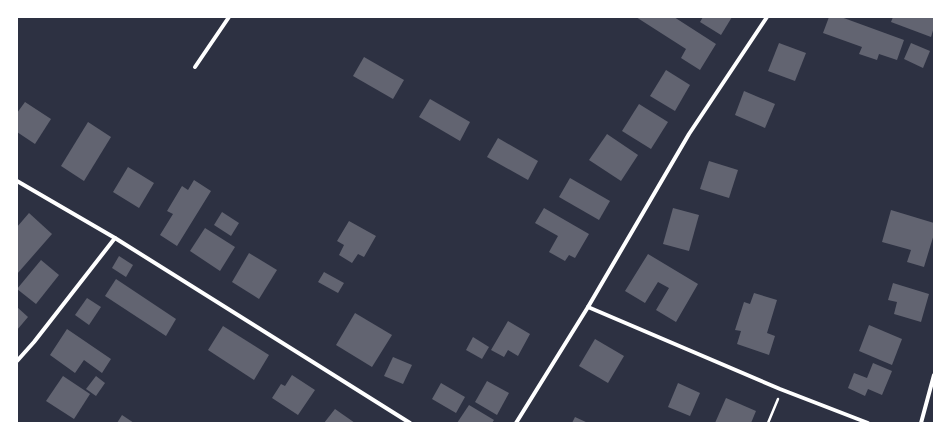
<svg xmlns="http://www.w3.org/2000/svg" width="951" height="440" font-family="'Roboto Serif',serif">
  <style>
    .building { fill: #626471 }
    .lines { fill: none; stroke-linecap: round; stroke-linejoin: round }
    .path { stroke: #fff; stroke-width: 2.5 }
    .minor { stroke: #fff; stroke-width: 4 }
  </style>
  <rect width="100%" height="100%" fill="#2d3142"/>
  <g class="building">
    <path d="M 636,17 L 674,17 L 716,44 L 700,70 L 681,58 L 686,49 Z"/>
    <path d="M 703,17 L 732,17 L 721,35 L 700,22 Z"/>
    <path d="M 829,17 L 841,17 L 904,40 L 897,60 L 879,54 L 877,60 L 859,54 L 862,47 L 823,33 Z"/>
    <path d="M 893,17 L 934,17 L 934,27 L 931,37 L 891,22 Z"/>
    <path d="M 779,43 L 806,53 L 795,81 L 768,71 Z"/>
    <path d="M 911,43 L 930,51 L 923,68 L 904,59 Z"/>
    <path d="M 364,57 L 404,80 L 393,99 L 353,76 Z"/>
    <path d="M 666,70 L 690,85 L 675,111 L 650,96 Z"/>
    <path d="M 744,91 L 775,104 L 765,128 L 735,115 Z"/>
    <path d="M 430,99 L 470,122 L 460,141 L 419,117 Z"/>
    <path d="M 25,102 L 51,119 L 35,144 L 17,132 L 17,113 Z"/>
    <path d="M 639,104 L 668,122 L 651,149 L 622,131 Z"/>
    <path d="M 88,122 L 111,137 L 84,181 L 61,166 Z"/>
    <path d="M 607,134 L 638,155 L 621,181 L 589,160 Z"/>
    <path d="M 498,138 L 538,161 L 528,180 L 487,157 Z"/>
    <path d="M 709,161 L 738,170 L 729,198 L 700,189 Z"/>
    <path d="M 128,167 L 154,183 L 139,208 L 113,192 Z"/>
    <path d="M 570,178 L 610,201 L 599,220 L 559,197 Z"/>
    <path d="M 194,180 L 211,191 L 177,246 L 160,235 L 173,214 L 167,211 L 182,186 L 188,190 Z"/>
    <path d="M 544,208 L 589,234 L 575,258 L 569,255 L 565,261 L 549,252 L 558,236 L 535,223 Z"/>
    <path d="M 673,208 L 699,215 L 689,251 L 663,244 Z"/>
    <path d="M 891,210 L 934,223 L 934,234 L 924,267 L 907,262 L 911,250 L 882,242 Z"/>
    <path d="M 222,212 L 239,223 L 231,236 L 214,225 Z"/>
    <path d="M 29,213 L 52,234 L 17,274 L 17,227 Z"/>
    <path d="M 349,221 L 376,236 L 364,257 L 358,254 L 352,263 L 339,255 L 344,245 L 337,241 Z"/>
    <path d="M 205,228 L 235,247 L 220,271 L 190,251 Z"/>
    <path d="M 249,253 L 277,270 L 259,299 L 232,282 Z"/>
    <path d="M 648,254 L 698,284 L 676,322 L 656,310 L 669,288 L 658,282 L 645,303 L 625,291 Z"/>
    <path d="M 119,256 L 133,265 L 126,277 L 112,268 Z"/>
    <path d="M 41,260 L 59,275 L 36,304 L 17,289 Z"/>
    <path d="M 324,272 L 344,283 L 338,293 L 318,282 Z"/>
    <path d="M 116,279 L 176,319 L 166,336 L 105,296 Z"/>
    <path d="M 893,283 L 929,294 L 921,322 L 894,314 L 897,302 L 888,300 Z"/>
    <path d="M 754,293 L 777,300 L 767,333 L 775,336 L 769,355 L 737,344 L 741,331 L 735,330 L 744,302 L 750,304 Z"/>
    <path d="M 87,298 L 101,307 L 89,325 L 75,315 Z"/>
    <path d="M 17,307 L 28,317 L 17,330 Z"/>
    <path d="M 355,313 L 392,335 L 372,367 L 336,345 Z"/>
    <path d="M 508,321 L 530,334 L 518,356 L 508,350 L 504,357 L 491,350 Z"/>
    <path d="M 869,325 L 902,339 L 892,365 L 859,351 Z"/>
    <path d="M 223,326 L 269,355 L 254,380 L 208,350 Z"/>
    <path d="M 67,329 L 111,359 L 102,373 L 84,360 L 75,373 L 50,355 Z"/>
    <path d="M 473,337 L 489,347 L 482,359 L 466,350 Z"/>
    <path d="M 595,339 L 624,356 L 608,383 L 579,366 Z"/>
    <path d="M 393,357 L 412,365 L 403,384 L 384,376 Z"/>
    <path d="M 873,363 L 892,371 L 882,395 L 868,389 L 865,396 L 848,388 L 854,373 L 867,378 Z"/>
    <path d="M 292,375 L 315,390 L 298,415 L 272,398 L 281,384 L 285,386 Z"/>
    <path d="M 63,376 L 90,394 L 74,419 L 46,401 Z"/>
    <path d="M 96,376 L 105,383 L 96,396 L 86,389 Z"/>
    <path d="M 487,381 L 509,393 L 497,415 L 475,402 Z"/>
    <path d="M 441,383 L 465,397 L 456,413 L 432,399 Z"/>
    <path d="M 678,383 L 700,393 L 690,416 L 668,407 Z"/>
    <path d="M 726,398 L 756,411 L 751,423 L 715,423 Z"/>
    <path d="M 469,405 L 494,420 L 492,423 L 457,423 Z"/>
    <path d="M 335,409 L 355,423 L 324,423 Z"/>
    <path d="M 122,415 L 134,423 L 117,423 Z"/>
    <path d="M 575,417 L 588,423 L 572,423 Z"/>
  </g>
  <g class="lines">
    <path class="path" d="M 768,423 L 778,399"/>
    <g class="minor">
      <path d="M 195,67 L 229,17"/>
      <path d="M 17,181 L 115,238 L 410,423"/>
      <path d="M 588,307 L 780,389 L 868,423"/>
      <path d="M 17,361 L 34,342 L 115,238"/>
      <path d="M 516,423 L 588,307 L 689,134 L 767,17"/>
      <path d="M 921,423 L 934,375"/>
    </g>
  </g>
  <rect width="951" height="440" fill="none" stroke="#ffffff" stroke-width="36"/>
</svg>
